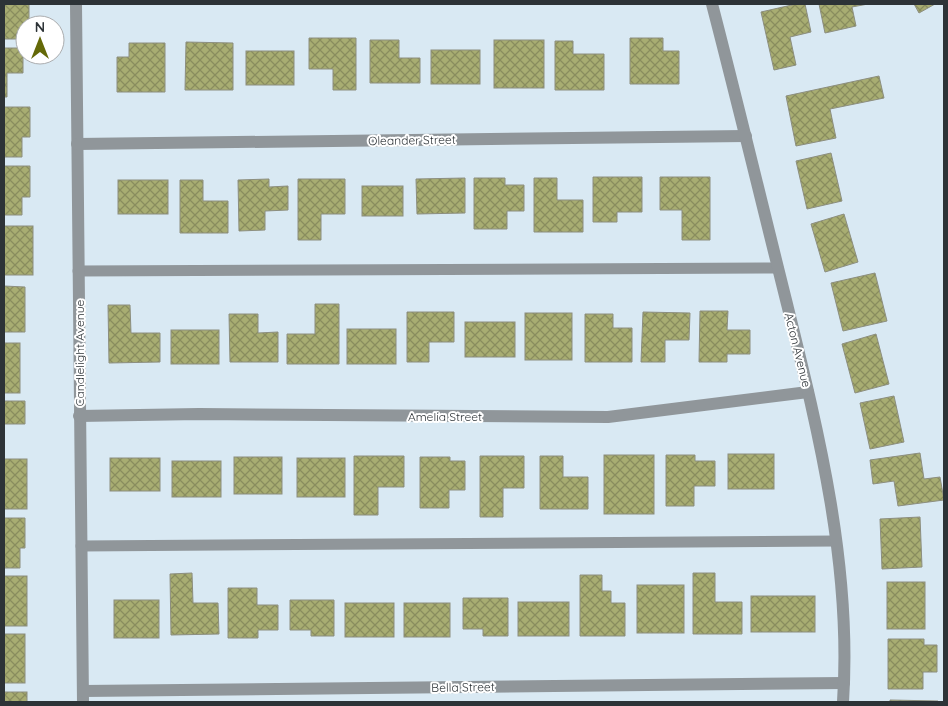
<svg xmlns="http://www.w3.org/2000/svg" width="948" height="706" font-family="Quicksand,sans-serif">
  <style>
    .building { fill: url(#building-cross-hatch); stroke: #8c8e7f }
    .lines { fill: none; stroke-linecap: round; stroke-linejoin: round }
    .service { stroke: #90969a; stroke-width: 11 }
    .minor { stroke: #90969a; stroke-width: 12 }
    .tertiary { stroke: #90969a; stroke-width: 12 }
    .labels { text-anchor: middle; dominant-baseline: central; stroke-width: 4; stroke-linejoin: round; paint-order: stroke }
    .street-label { font-size: 12px; fill: #2d3337; stroke: #fff }
  </style>
  <defs>
    <pattern id="building-cross-hatch" width="8" height="8" patternUnits="userSpaceOnUse" patternTransform="scale(1.25)"><rect width="8" height="8" fill="#a8ad72"/><path d="M0 0l8 8M0 8l8-8" fill="none" stroke="#898d5e"/></pattern>
  </defs>
  <rect width="100%" height="100%" fill="#d9e9f3"/>
  <g class="building">
    <path d="M 4,4 L 29,4 L 29,25 L 25,25 L 25,39 L 4,39 Z"/>
    <path d="M 796,4 L 805,4 L 811,32 L 790,37 L 796,65 L 774,70 L 761,12 Z"/>
    <path d="M 819,4 L 868,4 L 852,7 L 856,26 L 825,33 Z"/>
    <path d="M 914,4 L 935,4 L 919,13 Z"/>
    <path d="M 309,38 L 356,38 L 356,90 L 333,90 L 333,69 L 309,69 Z"/>
    <path d="M 630,38 L 663,38 L 663,51 L 679,51 L 679,84 L 630,84 Z"/>
    <path d="M 370,40 L 399,40 L 399,58 L 420,58 L 420,83 L 370,83 Z"/>
    <rect x="494" y="40" width="50" height="48"/>
    <path d="M 555,41 L 573,41 L 573,54 L 604,54 L 604,90 L 555,90 Z"/>
    <path d="M 186,42 L 233,43 L 233,90 L 185,90 Z"/>
    <path d="M 129,43 L 165,43 L 165,92 L 117,92 L 117,57 L 129,57 Z"/>
    <path d="M 4,48 L 23,48 L 23,73 L 7,73 L 7,97 L 4,97 Z"/>
    <rect x="431" y="50" width="49" height="34"/>
    <rect x="246" y="51" width="48" height="34"/>
    <path d="M 879,76 L 884,98 L 830,109 L 836,138 L 796,146 L 786,96 Z"/>
    <path d="M 4,107 L 30,107 L 30,137 L 22,137 L 22,157 L 4,157 Z"/>
    <path d="M 831,153 L 842,201 L 807,209 L 796,161 Z"/>
    <path d="M 4,166 L 30,166 L 30,197 L 22,197 L 22,215 L 4,215 Z"/>
    <path d="M 593,177 L 642,177 L 642,212 L 617,212 L 617,222 L 593,222 Z"/>
    <path d="M 660,177 L 710,177 L 710,240 L 682,240 L 682,210 L 660,210 Z"/>
    <path d="M 465,178 L 465,213 L 417,214 L 416,179 Z"/>
    <path d="M 474,178 L 505,178 L 505,185 L 524,185 L 524,211 L 507,211 L 507,229 L 474,229 Z"/>
    <path d="M 534,178 L 557,178 L 557,200 L 583,200 L 583,232 L 534,232 Z"/>
    <path d="M 269,179 L 269,187 L 288,186 L 288,210 L 265,211 L 265,230 L 239,231 L 238,180 Z"/>
    <path d="M 298,179 L 345,179 L 345,214 L 321,214 L 321,240 L 298,240 Z"/>
    <rect x="118" y="180" width="50" height="34"/>
    <path d="M 180,180 L 203,180 L 203,201 L 228,201 L 228,233 L 180,233 Z"/>
    <rect x="362" y="186" width="41" height="30"/>
    <path d="M 844,214 L 858,262 L 825,272 L 811,224 Z"/>
    <rect x="4" y="226" width="29" height="49"/>
    <path d="M 875,273 L 887,321 L 843,331 L 831,283 Z"/>
    <path d="M 4,286 L 25,287 L 25,332 L 4,332 Z"/>
    <path d="M 315,304 L 339,304 L 339,364 L 287,364 L 287,334 L 315,334 Z"/>
    <path d="M 108,305 L 130,305 L 131,333 L 160,333 L 160,362 L 109,363 Z"/>
    <path d="M 700,311 L 728,311 L 727,330 L 750,330 L 750,354 L 727,354 L 727,362 L 699,362 Z"/>
    <path d="M 407,312 L 454,312 L 454,342 L 429,342 L 429,362 L 407,362 Z"/>
    <path d="M 643,312 L 690,313 L 689,340 L 665,340 L 665,362 L 641,362 Z"/>
    <rect x="525" y="313" width="47" height="47"/>
    <path d="M 229,314 L 258,314 L 258,333 L 278,332 L 278,362 L 230,362 Z"/>
    <path d="M 585,314 L 613,314 L 613,328 L 632,328 L 632,362 L 585,362 Z"/>
    <rect x="465" y="322" width="50" height="35"/>
    <rect x="347" y="329" width="49" height="35"/>
    <rect x="171" y="330" width="48" height="34"/>
    <path d="M 876,334 L 889,384 L 855,393 L 842,344 Z"/>
    <rect x="4" y="343" width="16" height="50"/>
    <path d="M 894,396 L 904,442 L 870,449 L 860,403 Z"/>
    <path d="M 4,401 L 25,401 L 25,424 L 4,424 L 4,449 Z"/>
    <path d="M 920,453 L 924,479 L 940,477 L 944,500 L 898,506 L 894,481 L 873,484 L 870,460 Z"/>
    <rect x="728" y="454" width="46" height="35"/>
    <rect x="604" y="455" width="50" height="59"/>
    <path d="M 666,455 L 695,455 L 695,461 L 715,461 L 715,486 L 694,486 L 694,506 L 666,506 Z"/>
    <path d="M 354,456 L 404,456 L 404,487 L 378,487 L 378,515 L 354,515 Z"/>
    <path d="M 480,456 L 524,456 L 524,488 L 503,488 L 503,517 L 480,517 Z"/>
    <path d="M 540,456 L 563,456 L 563,477 L 588,477 L 588,509 L 540,509 Z"/>
    <rect x="234" y="457" width="48" height="37"/>
    <path d="M 420,457 L 450,457 L 450,461 L 465,461 L 465,490 L 449,490 L 449,508 L 420,508 Z"/>
    <rect x="110" y="458" width="50" height="33"/>
    <rect x="297" y="458" width="48" height="39"/>
    <rect x="4" y="459" width="23" height="50"/>
    <rect x="172" y="461" width="49" height="36"/>
    <path d="M 920,517 L 922,567 L 882,569 L 880,519 Z"/>
    <path d="M 4,518 L 25,518 L 25,548 L 20,548 L 20,568 L 4,568 Z"/>
    <path d="M 192,573 L 193,603 L 218,603 L 219,634 L 171,635 L 170,574 Z"/>
    <path d="M 693,573 L 715,573 L 715,602 L 742,602 L 742,634 L 693,634 Z"/>
    <path d="M 580,575 L 602,575 L 602,591 L 611,591 L 611,603 L 625,603 L 625,636 L 580,636 Z"/>
    <rect x="4" y="576" width="23" height="50"/>
    <rect x="887" y="582" width="38" height="47"/>
    <rect x="637" y="585" width="47" height="48"/>
    <path d="M 228,588 L 257,588 L 257,605 L 278,605 L 278,630 L 258,630 L 258,638 L 228,638 Z"/>
    <rect x="751" y="596" width="64" height="36"/>
    <path d="M 463,598 L 508,598 L 508,636 L 483,636 L 483,629 L 463,629 Z"/>
    <rect x="114" y="600" width="45" height="38"/>
    <path d="M 290,600 L 334,600 L 334,636 L 311,636 L 311,630 L 290,630 Z"/>
    <rect x="518" y="602" width="51" height="34"/>
    <rect x="345" y="603" width="49" height="34"/>
    <rect x="404" y="603" width="46" height="34"/>
    <rect x="4" y="634" width="21" height="49"/>
    <path d="M 888,639 L 924,639 L 924,645 L 937,645 L 937,672 L 923,672 L 923,689 L 888,689 Z"/>
    <rect x="4" y="692" width="23" height="10"/>
    <path d="M 890,700 L 938,701 L 938,702 L 890,702 Z"/>
  </g>
  <g class="lines">
    <g class="service">
      <path d="M 78,271 L 778,268"/>
      <path d="M 81,546 L 836,541"/>
    </g>
    <g class="minor">
      <path d="M 76,4 L 83,702"/>
      <path d="M 77,144 L 746,136"/>
      <path d="M 79,416 L 199,414 L 608,417 L 808,392"/>
      <path d="M 83,691 L 844,683"/>
    </g>
    <path class="tertiary" d="M 712,4 C 738,104 762,204 787,304 C 819,434 852,567 843,702"/>
  </g>
  <g class="labels">
    <g class="street-label">
      <text transform="translate(412 140) rotate(-1)">Oleander Street</text>
      <text transform="translate(798 350) rotate(76)">Acton Avenue</text>
      <text transform="translate(79 353) rotate(-90)">Candlelight Avenue</text>
      <text x="445" y="416">Amelia Street</text>
      <text transform="translate(463 687) rotate(-1)">Bella Street</text>
    </g>
  </g>
  <rect width="948" height="706" fill="none" stroke="#2d3337" stroke-width="10"/>
  <g transform="translate(40 40)"><circle r="24" fill="#ffffff" stroke="#abadaf"/>
  <path d="M0-4L9 19L0 12L-9 19Z" fill="#646908"/>
  <text y="-8" font-size="14" font-weight="bold" text-anchor="middle" fill="#2d3337">N</text>
  </g>
</svg>
